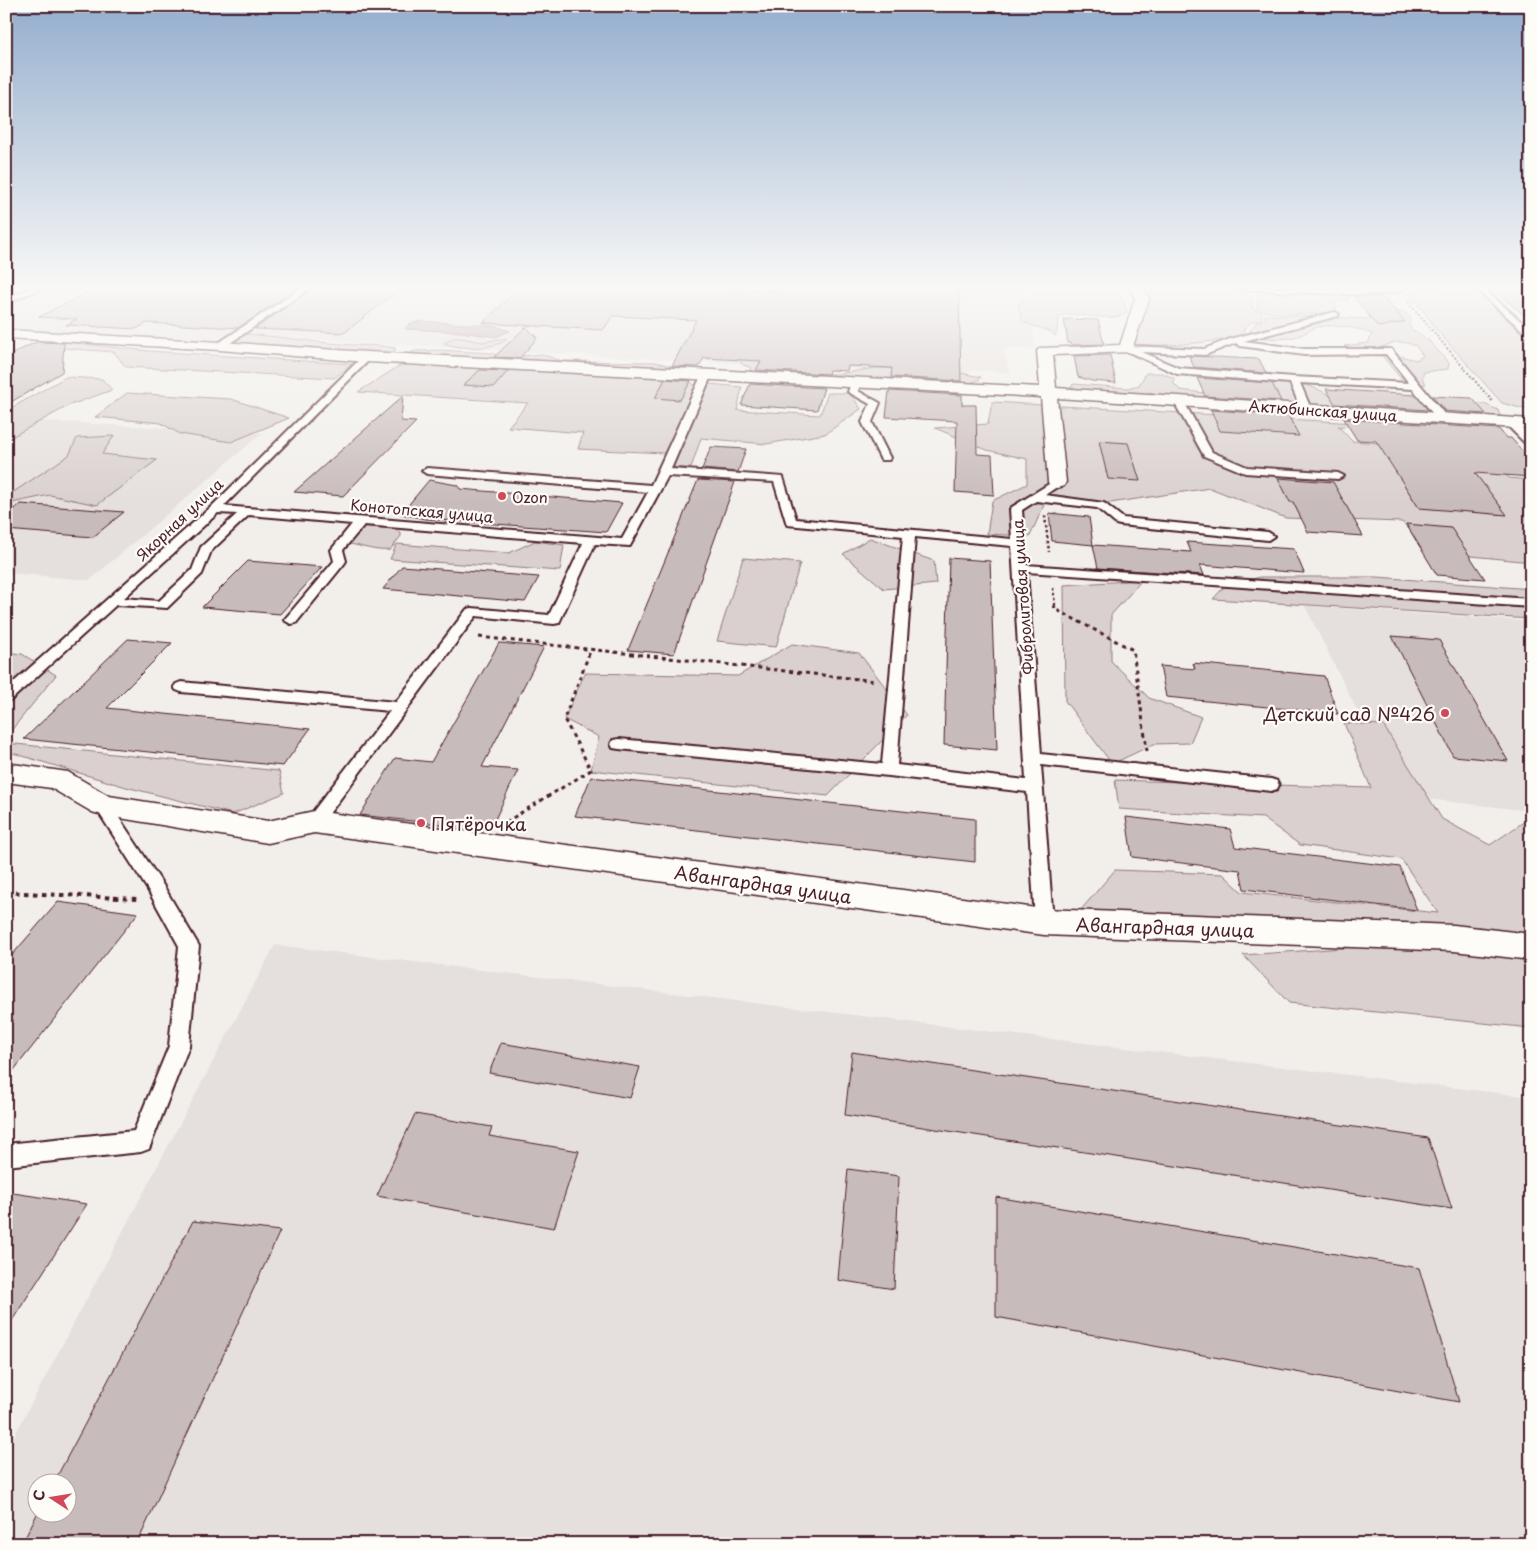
<svg xmlns="http://www.w3.org/2000/svg" width="1537" height="1550" font-family="'Playpen Sans',sans-serif">
  <style>
    .built { fill: #e5dfdd; fill-rule: evenodd }
    .green { fill: #d9d0cf; stroke: #92787d }
    .water { fill: #b7a5a6; stroke: #8b6f75 }
    .building { fill: #c8bbbb; stroke: #4a1f2b }
    .lines { fill: none; stroke-linecap: round; stroke-linejoin: round }
    .service-casing { stroke: #4a1f2b; stroke-width: 4 }
    .minor-casing { stroke: #4a1f2b; stroke-width: 3 }
    .path-far3 { stroke: #4a1f2b; stroke-width: 2; stroke-dasharray: 2 2; stroke-linecap: butt }
    .path-far2 { stroke: #4a1f2b; stroke-width: 2.5; stroke-dasharray: 2.5 2.5; stroke-linecap: butt }
    .path-far1 { stroke: #4a1f2b; stroke-width: 3; stroke-dasharray: 4 4; stroke-linecap: butt }
    .path { stroke: #4a1f2b; stroke-width: 4; stroke-dasharray: 4.5 4.5; stroke-linecap: butt }
    .service { fill: #fdfcf7; fill-rule: evenodd }
    .minor { fill: #fdfcf7; fill-rule: evenodd }
    .poi-dot { fill: #d1495b; stroke: #fdfcf7; stroke-width: 2 }
    .labels { text-anchor: middle; dominant-baseline: central; stroke-width: 4.5; stroke-linejoin: round; paint-order: stroke }
    .far-street-label { font-size: 15px; fill: #4a1f2b; stroke: #fdfcf7 }
    .far-poi-label { font-size: 15px; fill: #4a1f2b; stroke: #fdfcf7; text-anchor: start }
    .poi-label { font-size: 18px; fill: #4a1f2b; stroke: #fdfcf7; text-anchor: end }
    .street-label { font-size: 18px; fill: #4a1f2b; stroke: #fdfcf7 }
  </style>
  <rect width="100%" height="100%" fill="#f2efeb"/>
  <filter id="ink" filterUnits="userSpaceOnUse"><feTurbulence type="fractalNoise" baseFrequency=".02" numOctaves="2"/><feDisplacementMap in="SourceGraphic" scale="10" xChannelSelector="R" yChannelSelector="G"/><feConvolveMatrix kernelMatrix="1 2 1 2 8 2 1 2 1" color-interpolation-filters="sRGB"/></filter>
  <g filter="url(#ink)">
    <g class="built">
      <path d="M 11,287 L 1026,287 L 1036,349 L 1004,348 L 1009,372 L 971,370 L 963,376 L 245,336 L 236,343 L 6,330 L 6,289 Z"/>
      <path d="M 6,419 L 262,433 L 90,580 L 6,573 Z"/>
      <path d="M 1305,606 L 1524,621 L 1531,630 L 1531,811 L 1400,796 Z"/>
      <path d="M 275,945 L 1531,1097 L 1531,1544 L 6,1544 L 6,1451 ZM 38,1482 L 68,1482 L 68,1512 L 38,1512 Z"/>
    </g>
    <g class="green">
      <path d="M 1036,287 C 1053,287 1099,283 1113,290 C 1121,294 1125,304 1127,313 C 1109,325 1068,308 1060,317 C 1056,322 1059,330 1055,336 L 1051,332 L 1023,322 L 1018,304 L 1036,293 Z"/>
      <path d="M 1135,287 L 1233,287 L 1230,288 L 1251,296 L 1254,305 L 1252,309 L 1262,313 L 1262,319 L 1251,322 L 1243,330 L 1247,336 C 1207,343 1165,348 1125,343 L 1136,295 Z"/>
      <path d="M 1259,287 L 1377,287 L 1349,293 L 1347,301 L 1334,300 L 1337,312 C 1310,314 1282,317 1257,309 Z"/>
      <path d="M 1398,287 L 1472,287 L 1530,341 L 1531,370 L 1527,372 L 1531,374 L 1531,411 L 1502,403 L 1433,326 L 1431,321 L 1415,301 L 1409,298 Z"/>
      <path d="M 1392,310 L 1406,313 L 1411,319 L 1409,324 L 1411,329 L 1428,340 L 1449,363 L 1448,369 L 1424,372 L 1422,378 L 1426,384 L 1414,387 L 1402,380 L 1383,357 L 1384,352 L 1416,360 L 1423,356 L 1416,346 C 1410,344 1405,342 1399,342 C 1391,342 1387,346 1380,348 C 1368,353 1356,350 1344,346 L 1368,343 L 1372,334 C 1356,327 1336,324 1318,327 C 1312,328 1306,333 1301,335 C 1284,341 1267,339 1251,335 L 1250,331 L 1257,322 L 1266,320 L 1265,315 L 1375,319 Z"/>
      <path d="M 245,334 C 277,336 309,342 341,344 C 359,346 377,344 395,348 L 395,351 L 391,353 L 292,350 L 224,342 L 237,335 Z"/>
      <path d="M 455,337 L 483,342 L 506,338 L 507,340 C 492,349 461,350 444,343 Z"/>
      <path d="M 65,342 L 149,351 L 352,364 L 334,378 L 126,367 L 114,352 L 46,347 Z"/>
      <path d="M 438,350 L 490,353 L 508,358 L 541,354 L 562,361 L 656,362 L 675,367 L 696,387 L 665,453 L 578,449 L 583,433 L 508,427 L 528,403 L 358,392 L 407,361 L 472,368 L 495,368 L 406,355 L 415,351 Z"/>
      <path d="M 753,355 L 786,372 L 838,374 L 876,368 L 955,372 L 981,377 L 979,380 L 967,384 L 744,372 L 751,371 L 750,367 L 743,365 L 740,362 L 743,359 Z"/>
      <path d="M 1146,373 L 1162,373 L 1174,378 L 1174,384 L 1180,390 C 1196,392 1215,395 1231,393 C 1240,391 1248,386 1257,383 C 1281,377 1311,383 1332,397 L 1406,397 L 1419,394 L 1467,404 L 1484,404 L 1498,410 L 1500,416 L 1490,420 L 1164,397 L 1151,392 L 1140,395 L 1070,391 L 1073,384 L 1128,388 L 1139,385 Z"/>
      <path d="M 66,377 L 102,379 L 112,390 L 70,405 L 6,440 L 6,411 Z"/>
      <path d="M 709,384 L 742,387 L 737,410 L 820,415 L 828,393 L 850,393 L 861,409 L 825,434 L 766,444 L 701,438 L 691,468 L 669,467 Z"/>
      <path d="M 127,393 L 231,399 L 289,418 L 231,442 L 180,434 L 161,423 L 95,417 Z"/>
      <path d="M 992,402 L 1425,427 L 1426,430 L 1338,426 L 1352,441 L 1452,449 L 1476,441 L 1509,478 L 1531,480 L 1531,562 L 1432,552 L 1402,522 L 1286,518 L 1210,488 L 1110,503 L 1049,494 L 1030,536 L 987,534 L 992,501 L 1027,484 L 1027,459 L 987,450 L 935,428 L 988,424 Z"/>
      <path d="M 114,436 L 102,454 L 157,460 L 97,505 L 50,495 L 6,504 L 6,497 L 69,455 L 77,438 Z"/>
      <path d="M 360,526 L 394,529 L 401,533 L 401,536 L 390,550 C 375,552 360,545 344,543 Z"/>
      <path d="M 870,538 L 934,561 L 936,584 L 884,589 L 843,554 Z"/>
      <path d="M 535,541 L 564,545 L 560,571 L 390,559 L 397,544 L 509,553 Z"/>
      <path d="M 743,558 L 800,563 L 776,647 L 717,641 Z"/>
      <path d="M 1260,577 L 1377,577 L 1531,589 L 1531,619 L 1213,599 L 1224,587 Z"/>
      <path d="M 1142,580 L 1111,615 L 1111,661 L 1149,698 L 1201,717 L 1190,743 L 1154,744 L 1112,764 L 1065,701 L 1064,585 Z"/>
      <path d="M 792,644 L 859,653 L 907,715 L 828,796 L 591,770 L 599,737 L 564,719 L 585,673 L 738,676 Z"/>
      <path d="M 6,652 L 22,654 L 56,675 L 6,737 Z"/>
      <path d="M 1344,723 L 1383,725 L 1442,819 L 1490,845 L 1531,817 L 1531,1028 L 1289,1003 L 1243,955 L 1373,946 L 1079,912 L 1115,870 L 1223,874 L 1242,892 L 1438,913 L 1401,859 L 1300,845 L 1263,818 L 1119,809 L 1115,780 L 1371,788 Z"/>
      <path d="M 6,743 L 279,771 L 284,793 L 233,814 L 126,787 L 6,751 Z"/>
    </g>
    <path class="water" d="M 421,321 L 495,326 L 510,331 L 496,337 L 461,332 L 405,329 L 409,324 Z"/>
    <g class="building">
      <path d="M 98,287 L 300,287 L 238,328 L 147,323 L 136,329 L 66,325 L 77,319 L 39,317 Z"/>
      <path d="M 314,287 L 403,287 L 344,333 L 255,329 Z"/>
      <path d="M 520,287 L 605,287 L 665,289 L 667,287 L 684,287 L 782,291 L 784,287 L 959,287 L 961,381 L 891,377 L 892,368 L 848,366 L 847,371 L 829,370 L 828,374 L 756,370 L 761,361 L 704,358 L 699,367 L 672,366 L 696,320 L 613,316 L 603,330 L 483,323 Z"/>
      <path d="M 1491,287 L 1531,287 L 1531,321 Z"/>
      <path d="M 1353,296 L 1383,297 L 1405,322 L 1378,327 Z"/>
      <path d="M 1064,319 L 1098,320 L 1104,344 L 1072,345 L 1071,343 L 1068,343 Z"/>
      <path d="M 526,327 L 537,338 L 520,358 L 494,357 Z"/>
      <path d="M 36,342 L 64,343 L 62,372 L 6,405 L 6,357 Z"/>
      <path d="M 1110,355 L 1116,383 L 1092,381 L 1078,377 L 1074,356 Z"/>
      <path d="M 1189,356 L 1259,359 L 1266,373 L 1194,367 Z"/>
      <path d="M 480,370 L 508,371 L 494,387 L 463,385 Z"/>
      <path d="M 1197,378 L 1272,383 L 1281,401 L 1205,396 Z"/>
      <path d="M 665,379 L 691,381 L 680,400 L 655,398 Z"/>
      <path d="M 750,384 L 824,388 L 817,410 L 741,405 Z"/>
      <path d="M 1326,389 L 1415,395 L 1428,410 L 1335,404 Z"/>
      <path d="M 889,391 L 962,395 L 962,405 L 976,405 L 977,454 L 992,455 L 994,495 L 955,492 L 957,421 L 886,417 Z"/>
      <path d="M 403,396 L 401,421 L 416,422 L 343,496 L 294,492 Z"/>
      <path d="M 1432,396 L 1472,398 L 1486,414 L 1445,411 Z"/>
      <path d="M 1211,410 L 1288,415 L 1299,436 L 1220,431 Z"/>
      <path d="M 1344,419 L 1499,429 L 1506,438 L 1511,438 L 1531,461 L 1531,477 L 1475,473 L 1507,515 L 1419,508 L 1376,441 L 1357,440 Z"/>
      <path d="M 1099,441 L 1128,443 L 1140,481 L 1108,479 Z"/>
      <path d="M 711,447 L 746,449 L 738,472 L 702,469 Z"/>
      <path d="M 1278,478 L 1333,482 L 1363,536 L 1308,532 L 1293,502 L 1290,502 Z"/>
      <path d="M 429,480 L 457,485 L 460,489 L 622,503 L 606,532 L 425,519 L 401,514 Z"/>
      <path d="M 698,480 L 735,482 L 674,654 L 628,650 Z"/>
      <path d="M 21,504 L 124,512 L 93,537 L 6,530 L 6,514 Z"/>
      <path d="M 1049,513 L 1089,517 L 1093,545 L 1052,541 Z"/>
      <path d="M 1406,524 L 1451,528 L 1485,579 L 1437,575 Z"/>
      <path d="M 1187,542 L 1294,549 L 1304,573 L 1200,565 L 1204,575 L 1098,568 L 1093,545 L 1191,552 Z"/>
      <path d="M 949,558 L 990,561 L 997,750 L 944,745 Z"/>
      <path d="M 248,561 L 322,567 L 280,614 L 202,607 Z"/>
      <path d="M 402,566 L 539,577 L 525,602 L 383,589 Z"/>
      <path d="M 1392,636 L 1439,640 L 1508,761 L 1453,756 Z"/>
      <path d="M 128,639 L 172,643 L 107,708 L 310,729 L 283,766 L 24,739 Z"/>
      <path d="M 499,643 L 544,647 L 482,767 L 518,770 L 490,830 L 360,815 L 395,758 L 431,762 Z"/>
      <path d="M 1193,663 L 1324,676 L 1338,714 L 1166,697 L 1160,666 L 1195,669 Z"/>
      <path d="M 591,777 L 975,819 L 975,862 L 575,816 Z"/>
      <path d="M 1126,817 L 1230,829 L 1235,847 L 1400,867 L 1417,910 L 1244,889 L 1240,870 L 1132,857 Z"/>
      <path d="M 58,902 L 138,913 L 6,1080 L 6,962 Z"/>
      <path d="M 501,1043 L 640,1067 L 630,1098 L 489,1073 Z"/>
      <path d="M 852,1052 L 1428,1138 L 1452,1209 L 845,1115 Z"/>
      <path d="M 415,1114 L 492,1127 L 489,1136 L 579,1151 L 554,1228 L 377,1196 Z"/>
      <path d="M 848,1169 L 899,1176 L 894,1289 L 838,1280 Z"/>
      <path d="M 6,1192 L 87,1204 L 6,1330 Z"/>
      <path d="M 996,1197 L 1419,1268 L 1459,1402 L 996,1317 Z"/>
      <path d="M 193,1221 L 280,1231 L 137,1544 L 22,1544 L 38,1512 L 68,1512 L 68,1482 L 54,1482 Z"/>
    </g>
    <g class="lines">
      <defs>
        <g id="service">
          <path d="M 33,287 L 43,287 L 6,304 L 6,299 Z"/>
          <path d="M 303,287 L 312,287 L 223,348 L 217,348 L 217,344 Z"/>
          <path d="M 1238,287 L 1375,290 L 1398,288 L 1402,290 C 1389,299 1266,290 1242,289 Z"/>
          <path d="M 1474,287 L 1482,287 L 1531,330 L 1531,338 Z"/>
          <path d="M 1335,312 L 1339,314 L 1338,316 L 1244,341 L 1304,349 L 1391,349 L 1446,416 L 1446,420 L 1438,420 L 1413,389 L 1300,383 L 1311,409 L 1306,412 L 1301,409 L 1290,383 L 1177,374 L 1122,349 L 1126,346 L 1204,349 L 1230,339 ZM 1236,343 L 1240,346 L 1304,355 L 1386,354 L 1409,383 L 1294,377 L 1179,368 L 1141,352 L 1205,355 Z"/>
          <path d="M 367,354 L 370,355 L 370,359 L 224,506 L 622,539 L 648,492 L 427,474 L 422,471 L 427,468 L 651,485 L 702,374 L 707,371 L 712,374 L 671,469 L 783,477 L 796,519 L 1012,539 L 1010,509 L 1012,507 L 1057,479 L 1063,482 L 1061,484 L 1045,495 L 1104,503 L 1123,518 L 1268,532 L 1274,536 L 1268,540 L 1120,525 L 1116,524 L 1097,508 L 1036,501 L 1022,510 L 1026,565 L 1531,599 L 1531,607 L 1027,572 L 1041,754 L 1271,779 L 1277,781 L 1279,785 L 1277,789 L 1271,791 L 1041,765 L 1053,922 L 1051,927 L 1044,930 L 1037,927 L 1035,922 L 1027,792 L 889,776 L 619,749 L 613,748 L 611,744 L 613,740 L 619,739 L 882,764 L 903,536 L 787,525 L 774,482 L 668,476 L 630,546 L 595,544 L 559,623 L 554,624 L 476,616 L 320,826 L 314,828 L 308,826 L 305,822 L 308,818 L 390,711 L 181,692 L 176,690 L 174,687 L 176,684 L 181,682 L 396,702 L 467,609 L 472,608 L 549,615 L 583,543 L 364,525 L 343,550 L 346,561 L 344,564 L 296,623 L 291,624 L 284,620 L 334,561 L 331,550 L 352,524 L 249,515 L 211,551 L 202,574 L 167,608 L 116,605 L 11,700 L 6,702 L 6,689 L 211,507 L 364,355 ZM 218,513 L 237,514 L 201,547 L 192,570 L 159,601 L 124,598 ZM 915,537 L 1012,546 L 1026,780 L 897,765 Z"/>
          <path d="M 856,379 L 861,382 L 858,391 L 880,403 L 872,422 L 890,458 L 889,460 L 881,460 L 862,422 L 870,404 L 848,392 L 851,382 Z"/>
          <path d="M 1178,397 L 1183,400 L 1212,452 L 1247,467 L 1338,473 L 1344,476 L 1338,479 L 1245,473 L 1204,456 L 1173,400 Z"/>
          <path d="M 1511,420 L 1515,421 L 1531,437 L 1531,446 L 1527,445 L 1507,425 L 1506,423 Z"/>
          <path d="M 102,799 L 108,801 L 160,880 L 199,946 L 189,1046 L 149,1149 L 141,1152 L 6,1166 L 6,1144 L 134,1131 L 169,1046 L 179,946 L 148,890 L 94,805 L 96,801 Z"/>
        </g>
        <g id="minor">
          <path d="M 1130,287 L 1143,287 L 1149,299 L 1131,352 L 1053,355 L 1056,388 L 1531,419 L 1531,429 L 1057,398 L 1066,482 L 1064,486 L 1057,488 L 1050,486 L 1048,482 L 1041,397 L 367,362 L 220,350 L 6,338 L 6,330 L 220,342 L 367,352 L 1040,387 L 1037,351 L 1040,348 L 1120,345 L 1135,299 Z"/>
          <path d="M 6,763 L 68,772 L 109,796 L 268,821 L 314,811 L 1044,909 L 1454,925 L 1531,934 L 1531,960 L 1454,951 L 1044,935 L 314,833 L 268,843 L 102,815 L 92,812 L 51,788 L 6,782 Z"/>
        </g>
      </defs>
      <use href="#service" class="service-casing"/>
      <use href="#minor" class="minor-casing"/>
      <path class="path-far3" d="M 1408,302 L 1493,402"/>
      <g class="path-far2">
        <path d="M 1045,516 L 1049,552"/>
        <path d="M 1053,588 L 1055,605"/>
      </g>
      <g class="path-far1">
        <path d="M 1054,604 L 1055,609 L 1133,650 L 1147,751"/>
        <path d="M 479,637 L 876,681"/>
        <path d="M 506,822 L 591,770 L 564,719 L 591,649"/>
      </g>
      <path class="path" d="M 6,892 L 137,899"/>
      <use href="#service" class="service"/>
      <use href="#minor" class="minor"/>
    </g>
  </g>
  <linearGradient id="sky" x2="0" y2="1"><stop stop-color="#94aece"/><stop offset="0.57" stop-color="#f9f8f6"/><stop offset="1" stop-color="#f9f8f6" stop-opacity="0"/></linearGradient>
  <rect width="1537" height="504" fill="url(#sky)"/>
  <g class="poi-dot">
    <circle cx="502" cy="496" r="5"/>
    <circle cx="1445" cy="713" r="5"/>
    <circle cx="421" cy="823" r="5"/>
  </g>
  <g class="labels">
    <g class="far-street-label">
      <text transform="translate(1323 410) rotate(4)">Актюбинская улица</text>
      <text transform="translate(422 510) rotate(5)">Конотопская улица</text>
      <text transform="translate(179 519) rotate(-43)">Якорная улица</text>
      <text transform="translate(1022 597) rotate(-94)">Фибролитовая улица</text>
    </g>
    <g class="far-poi-label">
      <text x="512" y="496">Ozon</text>
    </g>
    <g class="poi-label">
      <text x="1435" y="713">Детский сад №426</text>
      <text x="431" y="823" text-anchor="start">Пятёрочка</text>
    </g>
    <g class="street-label">
      <text transform="translate(763 884) rotate(8)">Авангардная улица</text>
      <text transform="translate(1165 927) rotate(2)">Авангардная улица</text>
    </g>
  </g>
  <rect width="1537" height="1550" fill="none" stroke="#fdfcf7" stroke-width="25"/>
  <rect x="12" y="12" width="1512" height="1525" fill="none" stroke="#4a1f2b" stroke-width="2" filter="url(#ink)"/>
  <g transform="translate(52 1498) rotate(282)"><circle r="24" fill="#fdfcf7" stroke="#b5a4a5"/>
  <path d="M0-4L9 19L0 12L-9 19Z" fill="#d1495b"/>
  <text y="-8" font-size="14" font-weight="bold" text-anchor="middle" fill="#4a1f2b">С</text>
  </g>
</svg>
